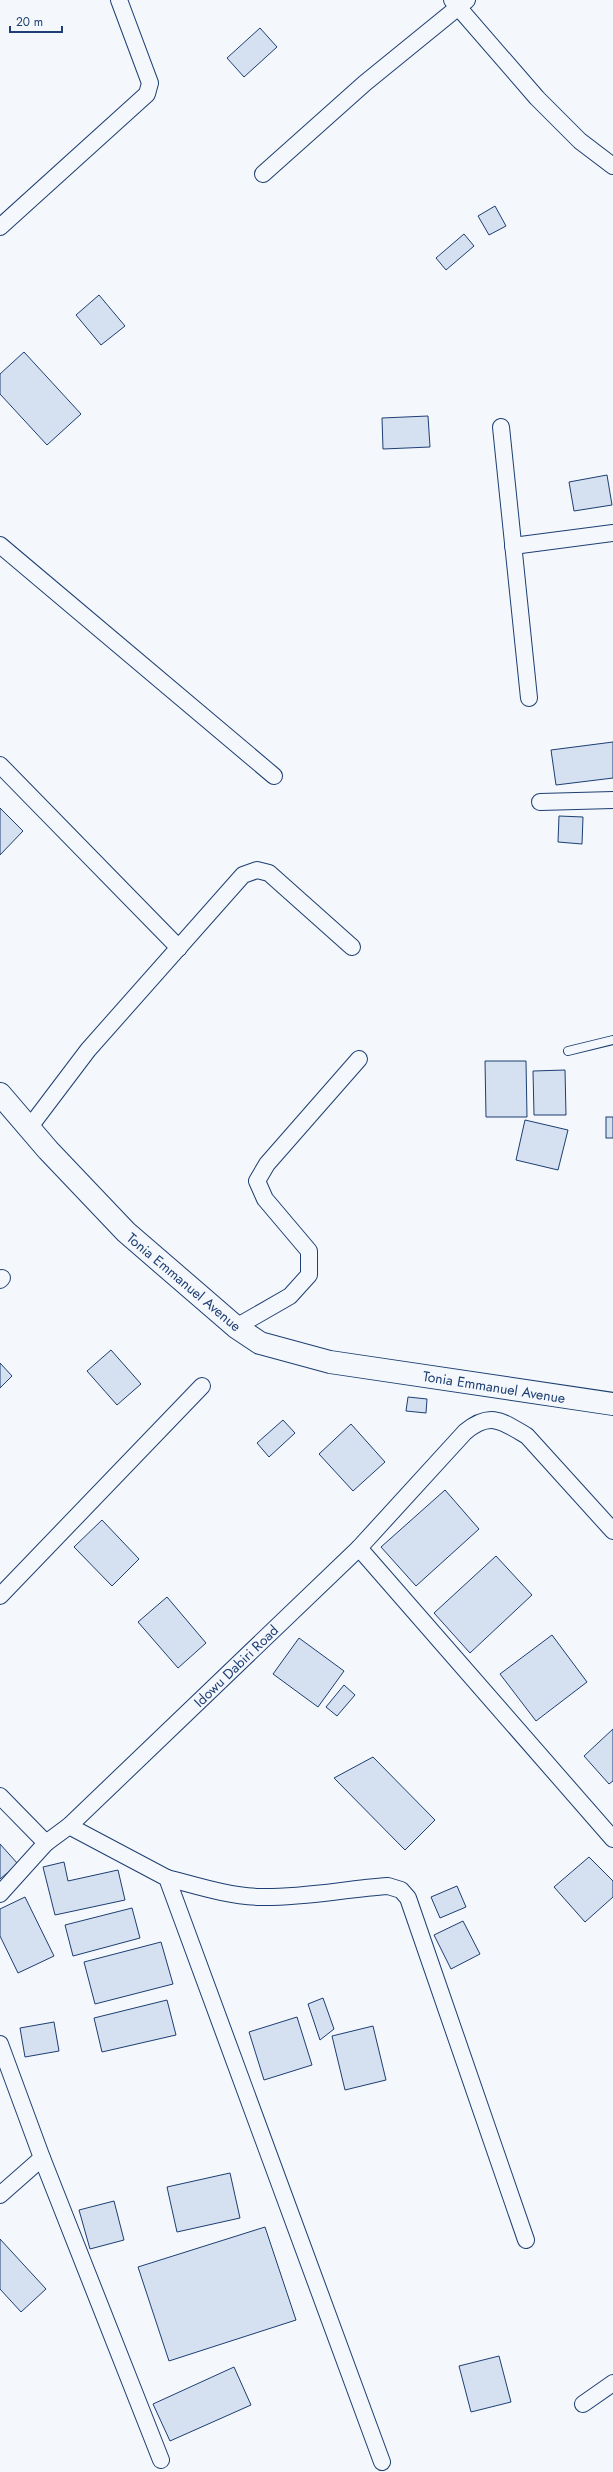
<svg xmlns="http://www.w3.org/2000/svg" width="613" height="2472" font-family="Jost,sans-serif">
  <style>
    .building { fill: #d5e0f0; stroke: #1d3f73 }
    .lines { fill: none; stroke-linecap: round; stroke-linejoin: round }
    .lane-casing { stroke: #1d3f73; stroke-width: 10 }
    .street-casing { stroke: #1d3f73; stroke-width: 18 }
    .secondary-casing { stroke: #1d3f73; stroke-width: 24 }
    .lane { stroke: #f4f7fb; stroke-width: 8 }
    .street { stroke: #f4f7fb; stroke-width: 16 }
    .secondary { stroke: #f4f7fb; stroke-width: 22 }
    .labels { text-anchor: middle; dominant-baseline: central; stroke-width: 3; stroke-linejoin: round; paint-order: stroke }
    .street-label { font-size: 14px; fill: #1d3f73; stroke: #f4f7fb }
  </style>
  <rect width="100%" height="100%" fill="#f4f7fb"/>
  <g class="building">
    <path d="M 260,28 L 277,47 L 244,77 L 227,58 Z"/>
    <path d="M 495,206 L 506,226 L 489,235 L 478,216 Z"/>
    <path d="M 464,234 L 474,246 L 446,270 L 436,258 Z"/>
    <path d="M 99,295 L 125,326 L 101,345 L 76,315 Z"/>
    <path d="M 24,352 L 81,414 L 47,445 L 0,394 L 0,374 Z"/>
    <path d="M 428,416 L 430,447 L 383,449 L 382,418 Z"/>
    <path d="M 607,475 L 612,505 L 574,511 L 569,482 Z"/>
    <path d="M 613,742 L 613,778 L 556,785 L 551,750 Z"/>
    <path d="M 0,808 L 23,831 L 0,855 Z"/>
    <path d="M 559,816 L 583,817 L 582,844 L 558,842 Z"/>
    <path d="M 485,1061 L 526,1061 L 527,1117 L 486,1117 Z"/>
    <path d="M 565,1070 L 566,1115 L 534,1115 L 533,1071 Z"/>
    <rect x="606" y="1117" width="7" height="21"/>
    <path d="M 525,1120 L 568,1130 L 558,1170 L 516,1160 Z"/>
    <path d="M 111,1350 L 141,1384 L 117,1405 L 87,1371 Z"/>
    <path d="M 0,1363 L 12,1376 L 0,1388 Z"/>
    <path d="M 408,1397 L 427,1399 L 426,1413 L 406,1411 Z"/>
    <path d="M 283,1420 L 295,1433 L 269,1457 L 257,1443 Z"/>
    <path d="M 351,1424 L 385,1462 L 353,1491 L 319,1454 Z"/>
    <path d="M 445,1490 L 479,1529 L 416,1586 L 381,1547 Z"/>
    <path d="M 102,1520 L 139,1559 L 112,1586 L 74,1547 Z"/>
    <path d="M 496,1556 L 532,1595 L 470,1653 L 434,1613 Z"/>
    <path d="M 167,1597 L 206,1643 L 178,1668 L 138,1622 Z"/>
    <path d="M 552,1635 L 587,1682 L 536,1721 L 500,1674 Z"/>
    <path d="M 299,1638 L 344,1671 L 318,1707 L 273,1674 Z"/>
    <path d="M 344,1685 L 355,1695 L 337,1716 L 326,1707 Z"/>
    <path d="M 613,1729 L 613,1781 L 609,1784 L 584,1756 Z"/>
    <path d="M 373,1757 L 435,1820 L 405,1850 L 334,1778 Z"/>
    <path d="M 0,1844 L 18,1864 L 0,1879 Z"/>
    <path d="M 589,1857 L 613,1881 L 613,1897 L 585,1922 L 554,1887 Z"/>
    <path d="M 64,1862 L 68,1881 L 118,1870 L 125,1900 L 55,1915 L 43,1867 Z"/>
    <path d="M 457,1886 L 466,1907 L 440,1918 L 431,1897 Z"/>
    <path d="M 25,1897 L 54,1956 L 18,1973 L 0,1936 L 0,1909 Z"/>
    <path d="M 132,1908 L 140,1938 L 73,1956 L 65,1925 Z"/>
    <path d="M 463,1921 L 480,1954 L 451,1969 L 434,1935 Z"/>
    <path d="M 161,1942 L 173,1984 L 95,2004 L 84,1962 Z"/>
    <path d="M 323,1998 L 334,2029 L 320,2040 L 308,2004 Z"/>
    <path d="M 167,2000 L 176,2035 L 102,2052 L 94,2018 Z"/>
    <path d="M 297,2017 L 312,2065 L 264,2080 L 249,2032 Z"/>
    <path d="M 54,2022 L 59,2051 L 25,2057 L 20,2028 Z"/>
    <path d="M 373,2026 L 386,2080 L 345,2090 L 332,2036 Z"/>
    <path d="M 230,2173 L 240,2218 L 177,2232 L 167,2187 Z"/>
    <path d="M 114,2201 L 124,2240 L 90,2249 L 79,2210 Z"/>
    <path d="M 265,2227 L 296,2320 L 169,2361 L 138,2267 Z"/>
    <path d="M 0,2239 L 46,2289 L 21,2312 L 0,2289 Z"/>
    <path d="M 499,2356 L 511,2402 L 471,2412 L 459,2366 Z"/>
    <path d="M 234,2367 L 251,2405 L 170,2441 L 153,2404 Z"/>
  </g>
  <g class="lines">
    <defs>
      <path id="lane" d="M 568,1051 L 613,1040"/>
      <g id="street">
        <path d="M 452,0 L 537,98 L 580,141 L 613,166"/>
        <path d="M 263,174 L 365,83 L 467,0"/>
        <path d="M 0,227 L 147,94 L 150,83 L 119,0"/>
        <path d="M 501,427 L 529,698"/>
        <path d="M 0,545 L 274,776"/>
        <path d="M 513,546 L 613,533"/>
        <path d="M 0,765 L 179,948"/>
        <path d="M 540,802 L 613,800"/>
        <path d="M 29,1128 L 88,1050 L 243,875 L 257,870 L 269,873 L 352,947"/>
        <path d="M 0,1280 L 2,1278"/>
        <path d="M 236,1327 L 290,1296 L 309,1275 L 309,1251 L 265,1199 L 257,1181 L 267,1164 L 359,1059"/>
        <path d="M 359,1548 L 613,1839"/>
        <path d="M 0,1596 L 202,1386"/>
        <path d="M 0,1796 L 46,1843"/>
        <path d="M 69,1826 L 167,1878 L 382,2462"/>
        <path d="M 167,1878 C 198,1886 228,1896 260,1897 C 303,1898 345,1889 388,1886 L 401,1890 L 408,1898 L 526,2240"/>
        <path d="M 0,1894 L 46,1843 L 69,1826 L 359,1548 L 465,1432 C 490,1411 502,1421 527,1436 L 613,1531"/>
        <path d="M 0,2044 L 42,2158 L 0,2195"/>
        <path d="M 42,2158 L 161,2460"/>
        <path d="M 583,2404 L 613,2383"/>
      </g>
      <path id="secondary" d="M 0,1094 L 48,1150 L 126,1232 L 236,1327 L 260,1343 L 330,1362 L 613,1404"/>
    </defs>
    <use href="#lane" class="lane-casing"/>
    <use href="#street" class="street-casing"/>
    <use href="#secondary" class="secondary-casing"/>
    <use href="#lane" class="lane"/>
    <use href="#street" class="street"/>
    <use href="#secondary" class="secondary"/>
  </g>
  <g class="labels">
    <g class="street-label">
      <text transform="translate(184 1282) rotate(40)">Tonia Emmanuel Avenue</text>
      <text transform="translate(494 1387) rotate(9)">Tonia Emmanuel Avenue</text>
      <text transform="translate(236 1666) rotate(-44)">Idowu Dabiri Road</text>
    </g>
  </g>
  <path d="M10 26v6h52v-6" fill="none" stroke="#1d3f73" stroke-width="2"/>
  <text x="16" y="26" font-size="12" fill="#1d3f73" stroke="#f4f7fb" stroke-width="3" paint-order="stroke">20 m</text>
</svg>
